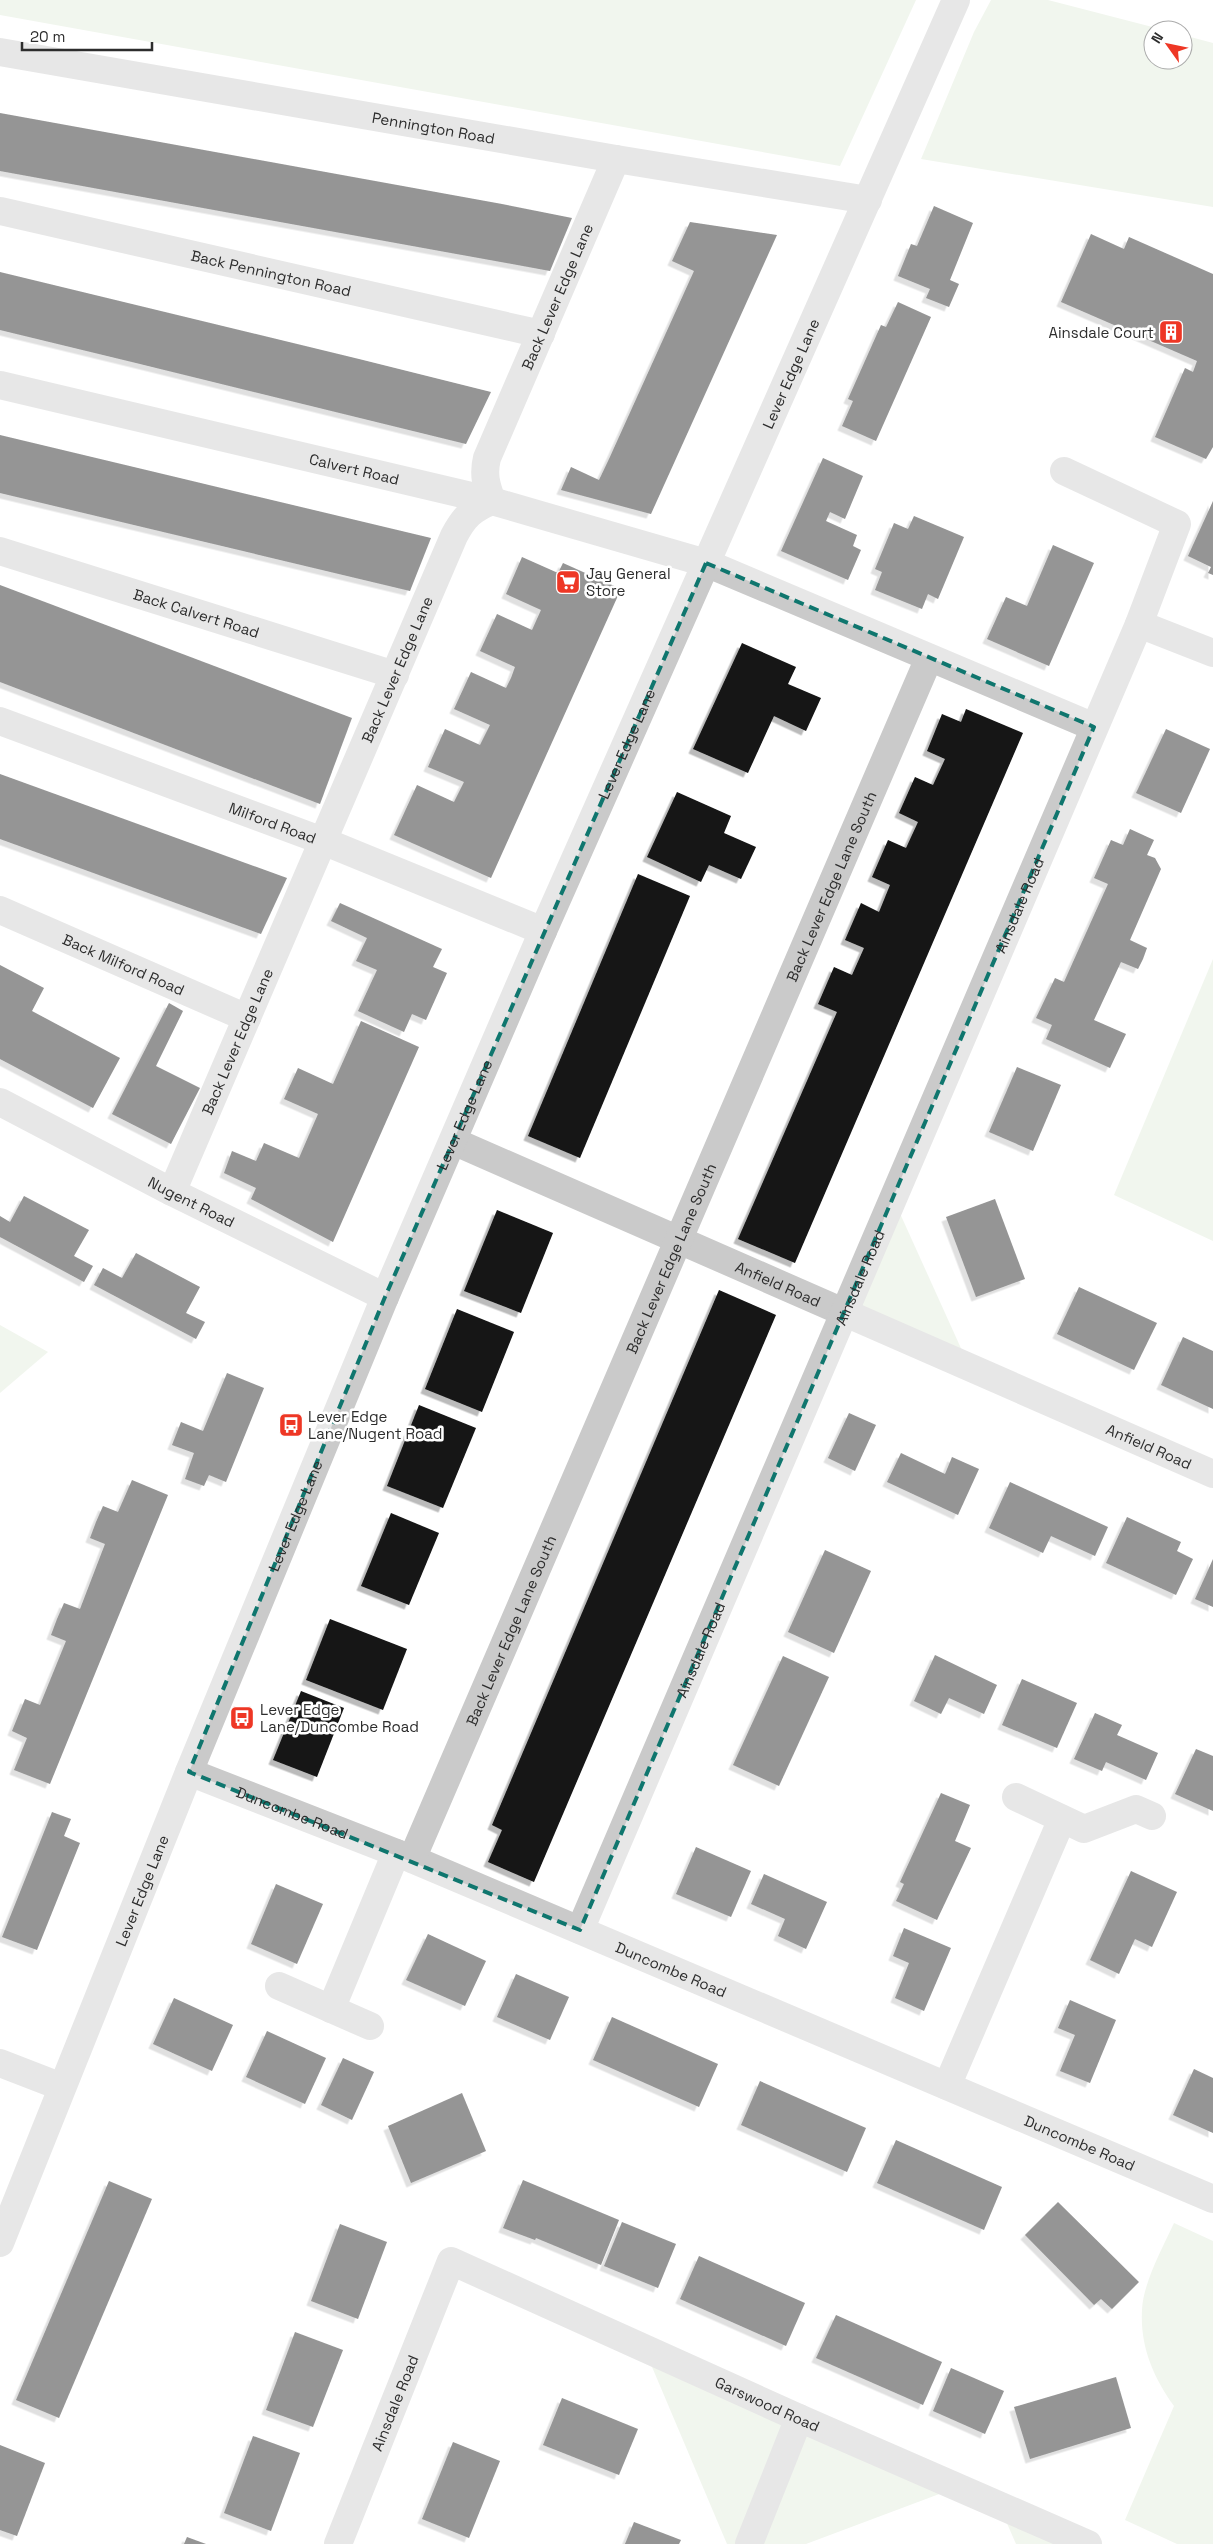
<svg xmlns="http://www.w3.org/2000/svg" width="1213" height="2544" font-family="'Space Grotesk',sans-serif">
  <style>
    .green { fill: #e0ebd9 }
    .building { fill: #141414; filter: url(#shadow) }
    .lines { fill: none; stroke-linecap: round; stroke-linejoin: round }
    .minor { stroke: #cacaca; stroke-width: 28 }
    .marked { fill: none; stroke: #0f766e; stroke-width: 4; stroke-dasharray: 10 6; stroke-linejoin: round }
    .labels { text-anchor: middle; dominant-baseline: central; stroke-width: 5; stroke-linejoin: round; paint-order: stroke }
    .street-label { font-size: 15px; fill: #2d2d2d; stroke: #fff }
    .poi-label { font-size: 15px; fill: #2d2d2d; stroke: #fff; text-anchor: start }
  </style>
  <defs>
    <filter id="shadow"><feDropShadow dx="-4.5" dy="4.5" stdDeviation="0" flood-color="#0004"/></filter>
  </defs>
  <rect width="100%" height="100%" fill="#fff"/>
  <g class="green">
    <path d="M 0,0 L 916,0 L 840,166 L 0,15 Z"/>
    <path d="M 991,0 L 1048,0 L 1164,30 L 1153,30 L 1153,60 L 1183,60 L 1183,35 L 1213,43 L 1213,207 L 921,159 L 974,32 Z"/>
    <path d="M 1213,959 L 1213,1241 L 1114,1195 Z"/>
    <path d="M 893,1198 L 969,1366 L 845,1312 Z"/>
    <path d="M 0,1325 L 48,1352 L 0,1393 Z"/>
    <path d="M 1174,2223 L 1213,2241 L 1213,2544 L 1177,2544 L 1125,2520 L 1174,2406 C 1153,2377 1140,2346 1142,2310 C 1143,2283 1163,2247 1174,2223 Z"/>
    <path d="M 644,2348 L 958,2487 L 806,2544 L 727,2544 Z"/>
    <path d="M 999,2505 L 1088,2544 L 1016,2544 Z"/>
  </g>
  <g class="building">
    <path d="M 0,113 L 502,204 L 572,218 L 550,271 L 0,171 Z"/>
    <path d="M 934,206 L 973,223 L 950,280 L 959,284 L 949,307 L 926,298 L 930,289 L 898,276 L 911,244 L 917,246 Z"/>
    <path d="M 690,222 L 777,235 L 651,514 L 561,490 L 571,467 L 599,480 L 609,459 L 694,271 L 672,261 Z"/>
    <path d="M 1091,234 L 1124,249 L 1129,237 L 1213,274 L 1213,447 L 1206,459 L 1155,437 L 1185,368 L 1193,372 L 1197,361 L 1061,302 Z"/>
    <path d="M 0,272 L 359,359 L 491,392 L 466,444 L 136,363 L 0,330 Z"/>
    <path d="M 898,302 L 931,317 L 876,441 L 842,426 L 853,401 L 848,399 L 881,325 L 886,327 Z"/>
    <path d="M 0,435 L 184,479 L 431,538 L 410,591 L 201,541 L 0,493 Z"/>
    <path d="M 823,458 L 863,476 L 845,519 L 830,512 L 826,521 L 857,535 L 853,546 L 861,550 L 848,580 L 781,551 Z"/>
    <path d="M 1213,501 L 1213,575 L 1208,573 L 1211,567 L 1188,556 Z"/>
    <path d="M 914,516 L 964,537 L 938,599 L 928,594 L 922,609 L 875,590 L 882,572 L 875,569 L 894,523 L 908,529 Z"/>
    <path d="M 1053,545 L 1094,563 L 1049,666 L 987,639 L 1006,597 L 1027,606 Z"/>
    <path d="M 522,557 L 558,573 L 563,563 L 621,589 L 491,878 L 394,835 L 417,785 L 454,802 L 464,782 L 428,767 L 445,729 L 480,745 L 490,725 L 454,709 L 471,672 L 506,688 L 511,678 L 515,667 L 480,651 L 497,614 L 532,630 L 541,610 L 506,594 Z"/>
    <path d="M 0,585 L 352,718 L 320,804 L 0,682 Z"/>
    <path d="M 742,643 L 796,667 L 788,684 L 821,698 L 806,731 L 774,716 L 748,773 L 693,749 Z"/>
    <path d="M 966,709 L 1023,733 L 795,1263 L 738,1239 L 837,1012 L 818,1004 L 834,967 L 852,975 L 864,948 L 845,940 L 861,903 L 879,912 L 890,885 L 872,877 L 888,840 L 906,848 L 918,822 L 899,813 L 915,777 L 933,785 L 945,759 L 927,751 L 942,714 L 961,722 Z"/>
    <path d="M 1166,729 L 1210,749 L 1181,813 L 1136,793 Z"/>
    <path d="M 0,774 L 287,878 L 261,934 L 0,839 Z"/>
    <path d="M 677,792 L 731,816 L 724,833 L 756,847 L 741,879 L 709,865 L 701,882 L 647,857 Z"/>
    <path d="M 1130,829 L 1154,840 L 1147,855 L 1155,858 L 1161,869 L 1130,940 L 1147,948 L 1143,959 L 1138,969 L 1121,962 L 1094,1020 L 1126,1034 L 1110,1068 L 1046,1039 L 1052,1025 L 1036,1018 L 1055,978 L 1064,982 L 1108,884 L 1094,878 L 1111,840 L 1123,845 Z"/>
    <path d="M 638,874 L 690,896 L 580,1158 L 528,1136 Z"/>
    <path d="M 340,903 L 442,949 L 433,967 L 447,973 L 426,1020 L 412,1014 L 404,1032 L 358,1011 L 377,970 L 356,961 L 367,938 L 331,921 Z"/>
    <path d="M 0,965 L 44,988 L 32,1011 L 120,1058 L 93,1108 L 0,1059 Z"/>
    <path d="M 169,1003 L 183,1011 L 156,1066 L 200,1088 L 171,1144 L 112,1114 Z"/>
    <path d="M 361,1021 L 419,1047 L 333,1242 L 251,1199 L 256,1188 L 224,1173 L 232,1151 L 256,1161 L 264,1143 L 299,1158 L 318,1114 L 284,1099 L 298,1068 L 333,1084 Z"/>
    <path d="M 1017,1067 L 1061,1085 L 1033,1151 L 989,1132 Z"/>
    <path d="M 24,1196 L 89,1230 L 74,1256 L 93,1266 L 84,1282 L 0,1237 L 0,1216 L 10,1222 Z"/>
    <path d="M 995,1199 L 1025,1279 L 976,1297 L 946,1217 Z"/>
    <path d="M 497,1210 L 553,1233 L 521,1313 L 464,1291 Z"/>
    <path d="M 136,1253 L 200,1287 L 186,1313 L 205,1322 L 196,1339 L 94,1285 L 103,1268 L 122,1278 Z"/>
    <path d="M 1079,1287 L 1157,1323 L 1134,1370 L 1057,1334 Z"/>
    <path d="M 719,1290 L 776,1315 L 534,1882 L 488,1862 L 502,1830 L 492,1825 Z"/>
    <path d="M 457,1309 L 514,1332 L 482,1412 L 425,1389 Z"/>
    <path d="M 1183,1337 L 1213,1351 L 1213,1409 L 1161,1385 Z"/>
    <path d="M 227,1373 L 264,1388 L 226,1482 L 209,1475 L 204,1486 L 185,1479 L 194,1453 L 172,1445 L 181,1422 L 203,1431 Z"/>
    <path d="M 419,1405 L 476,1428 L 443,1508 L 387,1486 Z"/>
    <path d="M 849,1413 L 876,1425 L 855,1471 L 828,1458 Z"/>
    <path d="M 901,1453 L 945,1474 L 952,1457 L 979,1469 L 958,1515 L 887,1482 Z"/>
    <path d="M 132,1480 L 168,1495 L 50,1784 L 14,1770 L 27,1738 L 12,1731 L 25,1699 L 40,1705 L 66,1641 L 51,1635 L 57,1619 L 64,1603 L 80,1609 L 105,1544 L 90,1538 L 96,1522 L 103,1506 L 118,1512 Z"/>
    <path d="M 1010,1482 L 1108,1527 L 1095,1556 L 1051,1536 L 1043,1553 L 989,1528 Z"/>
    <path d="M 391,1513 L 439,1533 L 409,1605 L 361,1586 Z"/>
    <path d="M 1127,1517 L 1181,1542 L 1177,1551 L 1193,1559 L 1176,1595 L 1106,1563 Z"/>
    <path d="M 825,1550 L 871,1571 L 834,1653 L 788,1632 Z"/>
    <path d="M 1213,1559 L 1213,1607 L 1195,1599 Z"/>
    <path d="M 330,1619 L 407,1649 L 383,1710 L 306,1680 Z"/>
    <path d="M 935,1655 L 997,1685 L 984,1714 L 949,1698 L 941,1714 L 914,1701 Z"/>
    <path d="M 783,1656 L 829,1677 L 779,1786 L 733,1765 Z"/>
    <path d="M 1022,1679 L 1077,1703 L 1057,1748 L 1002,1725 Z"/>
    <path d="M 301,1691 L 344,1708 L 317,1777 L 273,1760 Z"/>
    <path d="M 1095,1713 L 1122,1725 L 1117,1735 L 1158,1753 L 1146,1780 L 1106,1762 L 1102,1771 L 1074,1759 Z"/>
    <path d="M 1196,1749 L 1213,1756 L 1213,1811 L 1175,1794 Z"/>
    <path d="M 941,1793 L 970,1805 L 955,1841 L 971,1848 L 937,1920 L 896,1901 L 904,1884 L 900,1882 Z"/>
    <path d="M 52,1812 L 71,1819 L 64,1836 L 80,1843 L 37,1950 L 2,1937 Z"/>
    <path d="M 696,1847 L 751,1871 L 731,1917 L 676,1894 Z"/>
    <path d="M 1131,1871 L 1177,1892 L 1152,1947 L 1135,1939 L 1119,1974 L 1090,1960 Z"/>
    <path d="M 764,1874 L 827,1902 L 806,1949 L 778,1936 L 785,1919 L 751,1904 Z"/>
    <path d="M 276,1884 L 323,1904 L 297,1964 L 251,1944 Z"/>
    <path d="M 904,1928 L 951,1948 L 924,2011 L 895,1998 L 909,1963 L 893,1956 Z"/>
    <path d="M 428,1934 L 486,1961 L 465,2006 L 406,1980 Z"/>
    <path d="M 516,1974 L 569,1997 L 550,2040 L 497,2017 Z"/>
    <path d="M 174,1998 L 233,2025 L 212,2071 L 153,2044 Z"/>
    <path d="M 1070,2000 L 1116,2020 L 1090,2083 L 1060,2071 L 1075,2035 L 1058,2028 Z"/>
    <path d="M 612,2017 L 718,2064 L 699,2107 L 593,2060 Z"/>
    <path d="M 267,2031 L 326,2058 L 305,2104 L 246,2077 Z"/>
    <path d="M 343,2058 L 374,2072 L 352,2120 L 321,2105 Z"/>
    <path d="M 1194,2069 L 1213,2078 L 1213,2133 L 1173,2115 Z"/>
    <path d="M 760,2081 L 866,2128 L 847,2172 L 741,2125 Z"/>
    <path d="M 462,2093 L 486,2151 L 411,2183 L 388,2126 Z"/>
    <path d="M 896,2140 L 1002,2187 L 984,2230 L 877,2183 Z"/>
    <path d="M 523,2180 L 619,2220 L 601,2265 L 536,2238 L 535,2240 L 503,2228 Z"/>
    <path d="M 109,2181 L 152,2199 L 59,2418 L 16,2400 Z"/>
    <path d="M 1058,2202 L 1139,2282 L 1112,2309 L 1101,2299 L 1094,2305 L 1025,2235 Z"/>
    <path d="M 622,2222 L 676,2244 L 658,2288 L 604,2266 Z"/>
    <path d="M 340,2224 L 387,2242 L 358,2319 L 311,2301 Z"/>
    <path d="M 699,2256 L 805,2303 L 786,2346 L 680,2299 Z"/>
    <path d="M 836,2315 L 942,2362 L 923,2405 L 816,2358 Z"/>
    <path d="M 295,2332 L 343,2350 L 313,2427 L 266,2410 Z"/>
    <path d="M 951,2368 L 1004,2391 L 985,2434 L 933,2411 Z"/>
    <path d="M 1116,2377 L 1131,2428 L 1030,2459 L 1014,2407 Z"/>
    <path d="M 562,2398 L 638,2429 L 619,2475 L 543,2445 Z"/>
    <path d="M 253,2436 L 300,2453 L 271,2531 L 224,2513 Z"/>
    <path d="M 453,2442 L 500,2461 L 469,2538 L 422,2519 Z"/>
    <path d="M 0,2445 L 45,2463 L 17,2536 L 0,2530 Z"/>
    <path d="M 634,2522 L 681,2540 L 679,2544 L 625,2544 Z"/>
    <path d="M 187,2537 L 206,2544 L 184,2544 Z"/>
  </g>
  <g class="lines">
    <g class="minor">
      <path id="s1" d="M 0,52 L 616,159 L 868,200"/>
      <path id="s2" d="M 0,211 L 541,334"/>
      <path id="s3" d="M 0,385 L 492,501 L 706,563 L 1094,727"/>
      <path id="s4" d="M 492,501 C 486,485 483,474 487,458 L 616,159"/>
      <path id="s5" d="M 0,551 L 395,675"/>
      <path d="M 1139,624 L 1213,653"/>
      <path id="s6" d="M 0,721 L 323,841 L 543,931"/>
      <path id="s7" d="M 0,910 L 247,1018"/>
      <path id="s8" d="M 0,1102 L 172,1192 L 385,1297"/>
      <path id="s9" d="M 453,1141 L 1213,1474"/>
      <path id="s10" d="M 172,1192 L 454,536 C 464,517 472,509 492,501"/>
      <path id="s11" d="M 189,1772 L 412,1859 L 1213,2199"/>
      <path d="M 1016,1797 L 1084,1829 L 1136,1809 L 1152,1816"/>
      <path id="s12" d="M 412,1859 L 929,658"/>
      <path id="s13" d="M 580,1930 L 1139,624 L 1177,524 L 1064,471"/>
      <path d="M 279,1986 L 370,2026"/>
      <path d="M 331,2009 L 396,1853"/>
      <path d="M 0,2063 L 62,2087"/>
      <path d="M 947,2086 L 1062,1819"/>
      <path id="s14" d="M 0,2243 L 189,1772 L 385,1297 L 543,931 L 956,0"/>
      <path id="s15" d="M 338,2544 L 451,2261 L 799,2418 L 1088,2544"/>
      <path d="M 749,2544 L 799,2418"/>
    </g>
  </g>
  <path d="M0 0H1213V2544H0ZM 706,563 L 1094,727 L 580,1930 L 189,1772 L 385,1297 Z" fill="#fff" fill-opacity=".55" fill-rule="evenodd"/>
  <path class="marked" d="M 706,563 L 1094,727 L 580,1930 L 189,1772 L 385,1297 Z"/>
  <defs>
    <symbol id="building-square" viewBox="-11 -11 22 22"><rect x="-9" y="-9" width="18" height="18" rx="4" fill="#ee3725" stroke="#fff"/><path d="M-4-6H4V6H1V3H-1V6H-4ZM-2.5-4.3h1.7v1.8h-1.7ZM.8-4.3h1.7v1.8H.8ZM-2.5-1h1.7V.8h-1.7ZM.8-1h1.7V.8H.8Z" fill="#fff"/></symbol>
    <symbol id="supermarket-square" viewBox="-11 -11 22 22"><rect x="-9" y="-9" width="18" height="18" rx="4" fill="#ee3725" stroke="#fff"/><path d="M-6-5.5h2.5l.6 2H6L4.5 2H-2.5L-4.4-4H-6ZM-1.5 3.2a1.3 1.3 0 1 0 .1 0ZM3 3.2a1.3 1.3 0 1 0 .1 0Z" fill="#fff"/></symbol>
    <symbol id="bus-square" viewBox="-11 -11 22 22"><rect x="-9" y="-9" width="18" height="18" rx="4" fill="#ee3725" stroke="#fff"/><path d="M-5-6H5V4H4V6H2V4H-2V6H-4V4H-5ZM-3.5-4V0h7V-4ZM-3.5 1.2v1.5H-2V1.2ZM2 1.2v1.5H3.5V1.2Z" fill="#fff"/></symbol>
  </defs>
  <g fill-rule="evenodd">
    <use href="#building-square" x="1157" y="318" width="28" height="28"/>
    <use href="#supermarket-square" x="554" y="568" width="28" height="28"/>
    <use href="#bus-square" x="277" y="1411" width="28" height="28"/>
    <use href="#bus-square" x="228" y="1704" width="28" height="28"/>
  </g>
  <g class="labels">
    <g class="street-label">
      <text stroke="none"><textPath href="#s1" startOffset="440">Pennington Road</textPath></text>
      <text stroke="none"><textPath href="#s2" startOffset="278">Back Pennington Road</textPath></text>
      <text stroke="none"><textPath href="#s4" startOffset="220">Back Lever Edge Lane</textPath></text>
      <text stroke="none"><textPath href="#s14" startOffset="2030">Lever Edge Lane</textPath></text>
      <text stroke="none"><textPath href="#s3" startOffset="364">Calvert Road</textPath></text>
      <text stroke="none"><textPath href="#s5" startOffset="206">Back Calvert Road</textPath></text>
      <text stroke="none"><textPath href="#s10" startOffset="569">Back Lever Edge Lane</textPath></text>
      <text stroke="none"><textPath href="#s14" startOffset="1625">Lever Edge Lane</textPath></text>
      <text stroke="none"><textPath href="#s6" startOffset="291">Milford Road</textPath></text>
      <text stroke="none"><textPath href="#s12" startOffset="1059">Back Lever Edge Lane South</textPath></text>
      <text stroke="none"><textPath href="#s13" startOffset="1115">Ainsdale Road</textPath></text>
      <text stroke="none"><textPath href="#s7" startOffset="135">Back Milford Road</textPath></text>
      <text stroke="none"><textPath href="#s10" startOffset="164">Back Lever Edge Lane</textPath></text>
      <text stroke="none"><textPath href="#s14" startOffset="1220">Lever Edge Lane</textPath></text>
      <text stroke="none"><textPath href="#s8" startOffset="216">Nugent Road</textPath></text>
      <text stroke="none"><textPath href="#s12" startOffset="654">Back Lever Edge Lane South</textPath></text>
      <text stroke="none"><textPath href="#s13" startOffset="710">Ainsdale Road</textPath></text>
      <text stroke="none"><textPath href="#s9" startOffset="355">Anfield Road</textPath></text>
      <text stroke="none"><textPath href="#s9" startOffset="760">Anfield Road</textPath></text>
      <text stroke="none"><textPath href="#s14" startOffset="785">Lever Edge Lane</textPath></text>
      <text stroke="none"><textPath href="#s12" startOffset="249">Back Lever Edge Lane South</textPath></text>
      <text stroke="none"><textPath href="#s13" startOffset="305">Ainsdale Road</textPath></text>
      <text stroke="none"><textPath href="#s11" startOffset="111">Duncombe Road</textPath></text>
      <text stroke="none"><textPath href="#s14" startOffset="380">Lever Edge Lane</textPath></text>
      <text stroke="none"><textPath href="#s11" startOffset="521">Duncombe Road</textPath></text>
      <text stroke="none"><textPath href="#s11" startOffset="965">Duncombe Road</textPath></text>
      <text stroke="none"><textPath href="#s15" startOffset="152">Ainsdale Road</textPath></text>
      <text stroke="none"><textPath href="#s15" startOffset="652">Garswood Road</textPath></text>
    </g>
    <g class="poi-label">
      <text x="1154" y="332" text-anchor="end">Ainsdale Court</text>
      <text x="586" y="573">Jay General<tspan x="586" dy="17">Store</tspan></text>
      <text x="308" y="1416">Lever Edge<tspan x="308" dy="17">Lane/Nugent Road</tspan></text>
      <text x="260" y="1709">Lever Edge<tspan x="260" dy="17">Lane/Duncombe Road</tspan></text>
    </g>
  </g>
  <g transform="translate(1168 45) rotate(303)"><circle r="24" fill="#ffffff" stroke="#ababab"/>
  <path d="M0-4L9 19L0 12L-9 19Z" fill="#ee3725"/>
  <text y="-8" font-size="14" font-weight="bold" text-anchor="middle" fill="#2d2d2d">N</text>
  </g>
  <path d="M22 42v8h130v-8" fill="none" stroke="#2d2d2d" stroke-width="2.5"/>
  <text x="30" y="42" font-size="15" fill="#2d2d2d" stroke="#ffffff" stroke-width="4" paint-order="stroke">20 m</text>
</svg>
